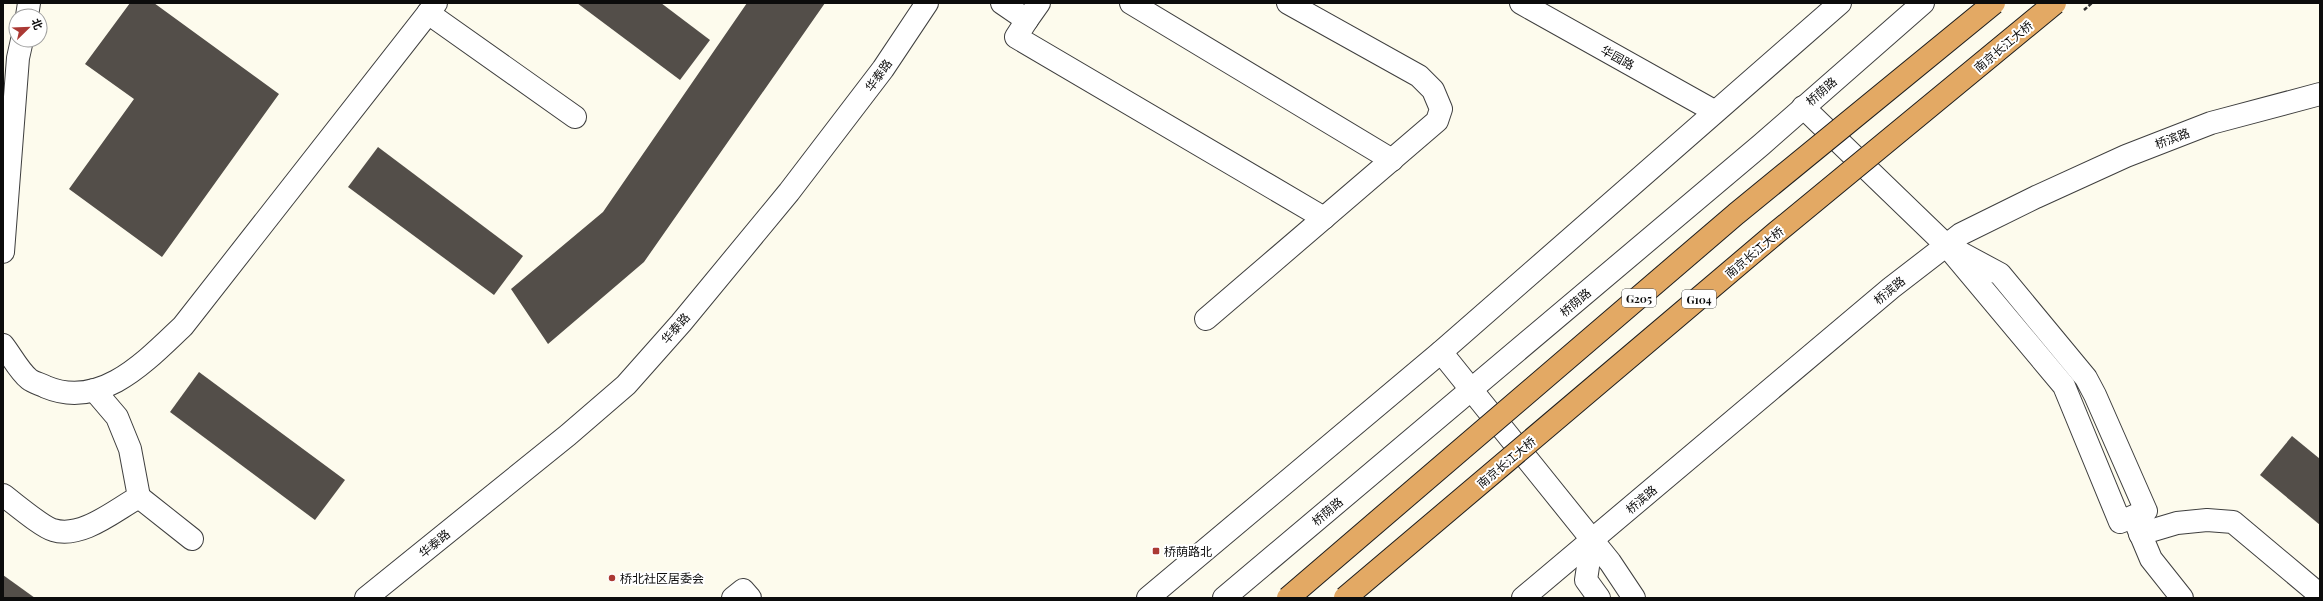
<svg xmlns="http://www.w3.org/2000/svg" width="2323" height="601" font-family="'Playfair Display','Noto Sans SC',serif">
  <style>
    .building { fill: #534e49 }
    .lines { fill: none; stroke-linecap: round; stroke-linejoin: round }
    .minor-casing { stroke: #3f3f3f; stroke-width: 24 }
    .path { stroke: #2e2e2e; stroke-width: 2.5; stroke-dasharray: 4 2; stroke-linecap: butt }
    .minor { stroke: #fff; stroke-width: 22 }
    .highway-bridge-casing { stroke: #1d1d1d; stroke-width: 24; stroke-linecap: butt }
    .highway-bridge { stroke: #e3a964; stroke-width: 22 }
    .poi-dot { fill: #ab3934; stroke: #fff; stroke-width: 1.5 }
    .labels { text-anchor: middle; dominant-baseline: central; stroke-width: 4; stroke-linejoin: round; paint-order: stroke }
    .shield { fill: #fff; stroke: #555; stroke-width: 1 }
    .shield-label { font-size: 11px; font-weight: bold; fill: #0c0c0c }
    .street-label { font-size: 12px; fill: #0c0c0c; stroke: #fff }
    .poi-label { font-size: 12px; fill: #0c0c0c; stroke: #fff; text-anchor: start }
  </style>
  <rect width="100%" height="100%" fill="#fdfbed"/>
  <g class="building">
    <path d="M 130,3 L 154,3 L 279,94 L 162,257 L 69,189 L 134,99 L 85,64 Z"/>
    <path d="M 577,3 L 661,3 L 710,40 L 680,80 Z"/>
    <path d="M 747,3 L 825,3 L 644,262 L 548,344 L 511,289 L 603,212 Z"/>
    <path d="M 378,147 L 523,256 L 494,295 L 348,187 Z"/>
    <path d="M 199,372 L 345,480 L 315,520 L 170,412 Z"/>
    <path d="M 2292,436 L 2320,459 L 2320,525 L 2260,475 Z"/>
    <path d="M 3,575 L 35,598 L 3,598 Z"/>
  </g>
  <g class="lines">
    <defs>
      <g id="minor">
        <path d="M 1002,3 L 1027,20 L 1039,3"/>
        <path d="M 1131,3 L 1392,160"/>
        <path d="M 1521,3 L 1714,111"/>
        <path d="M 428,13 L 575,117"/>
        <path d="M 27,16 L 29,3"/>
        <path d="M 1027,20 L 1016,37 L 1324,218"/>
        <path d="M 1803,107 L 1946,245 L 2064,386 L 2120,522 L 2146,511 L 2095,395 L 2086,378 L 2000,274 L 1946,245"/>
        <path d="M 3,252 L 18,58 L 22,40"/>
        <path d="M 1206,319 L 1437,121 L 1441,109 L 1433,90 L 1419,76 L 1288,3"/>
        <path d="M 3,345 C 11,355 19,371 29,379 C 34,383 41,384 46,387 C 101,410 146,361 183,326 L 436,3"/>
        <path d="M 1441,352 L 1610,562 L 1634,598"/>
        <path d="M 3,495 C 14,503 42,527 53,530 C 82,539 115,510 139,497 L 130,449 L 117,417 L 94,390"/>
        <path d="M 139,497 L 192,539"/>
        <path d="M 2135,521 L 2151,559 L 2182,598"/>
        <path d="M 2140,534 L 2177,523 L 2207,520 L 2233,522 L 2320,595"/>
        <path d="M 1592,539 L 1586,580 L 1599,598"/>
        <path d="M 366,598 L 568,435 L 626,385 L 681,323 L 789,192 L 883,69 L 927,3"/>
        <path d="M 733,598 L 743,590 L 750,598"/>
        <path d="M 1148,598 L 1441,352 L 1840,3"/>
        <path d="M 1224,598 L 1761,145 L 1923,3"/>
        <path d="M 1523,598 L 1891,288 L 1961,234 L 2036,197 L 2126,156 L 2211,123 L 2320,94"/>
      </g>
    </defs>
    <use href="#minor" class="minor-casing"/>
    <path class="path" d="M 2084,10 L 2092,3"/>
    <use href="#minor" class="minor"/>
    <defs>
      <g id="highway-bridge">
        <path d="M 1288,598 L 1736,214 L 1994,3"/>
        <path d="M 1345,598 L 1777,232 L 2055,3"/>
      </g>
    </defs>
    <use href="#highway-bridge" class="highway-bridge-casing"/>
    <use href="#highway-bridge" class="highway-bridge"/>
  </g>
  <g class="poi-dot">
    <rect x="1152" y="547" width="8" height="8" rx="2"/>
    <circle cx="612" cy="578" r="4"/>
  </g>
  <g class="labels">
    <g class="shield">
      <rect x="1622" y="289" width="34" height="18" rx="3"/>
      <rect x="1682" y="290" width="34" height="18" rx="3"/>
    </g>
    <g class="shield-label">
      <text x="1639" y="298">G205</text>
      <text x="1699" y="299">G104</text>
    </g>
    <g class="street-label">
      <text transform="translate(2003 46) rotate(-40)">南京长江大桥</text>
      <text transform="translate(1618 57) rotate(29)">华园路</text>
      <text transform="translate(878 75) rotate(-54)">华泰路</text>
      <text transform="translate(1821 91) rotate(-41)">桥荫路</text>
      <text transform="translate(2172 138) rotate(-21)">桥滨路</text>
      <text transform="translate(1754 252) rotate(-40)">南京长江大桥</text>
      <text transform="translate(1889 290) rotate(-39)">桥滨路</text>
      <text transform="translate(1575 302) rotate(-40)">桥荫路</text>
      <text transform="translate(675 328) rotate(-49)">华泰路</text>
      <text transform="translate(1506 462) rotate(-40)">南京长江大桥</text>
      <text transform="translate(1641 499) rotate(-40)">桥滨路</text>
      <text transform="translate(1327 511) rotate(-40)">桥荫路</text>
      <text transform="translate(434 543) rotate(-39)">华泰路</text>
    </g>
    <g class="poi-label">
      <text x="1164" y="551">桥荫路北</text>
      <text x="620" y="578">桥北社区居委会</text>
    </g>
  </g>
  <rect width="2323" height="601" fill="none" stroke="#0c0c0c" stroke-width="8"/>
  <g transform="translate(28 28) rotate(67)"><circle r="19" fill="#ffffff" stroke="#9e9e9e"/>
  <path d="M0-3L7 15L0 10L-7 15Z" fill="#ab3934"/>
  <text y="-6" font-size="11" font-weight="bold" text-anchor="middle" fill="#0c0c0c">北</text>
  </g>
</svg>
